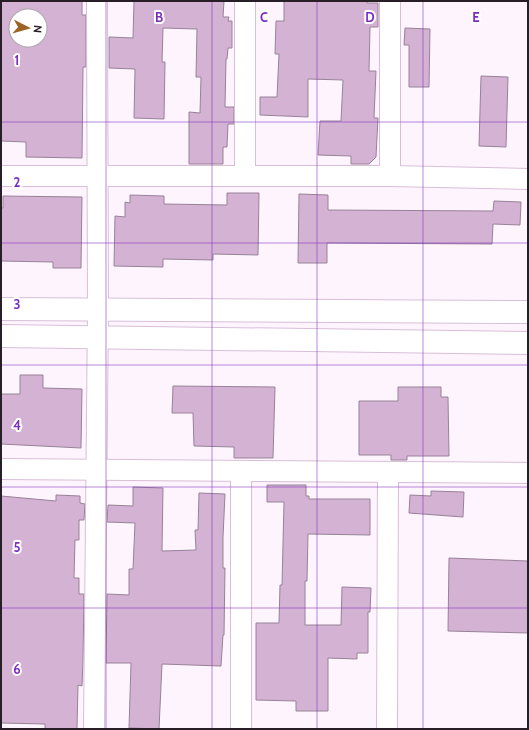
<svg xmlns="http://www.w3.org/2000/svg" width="529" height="730" font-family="Cabin,sans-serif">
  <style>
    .building { fill: #d3b2d3; stroke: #988298; fill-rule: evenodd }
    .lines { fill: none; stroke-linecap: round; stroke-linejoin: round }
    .minor-casing { stroke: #d7bfd7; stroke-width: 22 }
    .tertiary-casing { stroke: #d7bfd7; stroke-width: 24 }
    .minor { stroke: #fff; stroke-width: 20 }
    .tertiary { stroke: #fff; stroke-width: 22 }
    .grid { fill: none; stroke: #7b2cbf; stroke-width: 1; stroke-opacity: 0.55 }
    .grid-label { font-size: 13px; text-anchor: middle; font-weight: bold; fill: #7b2cbf; stroke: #fff; stroke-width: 4; stroke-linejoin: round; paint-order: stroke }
  </style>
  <rect width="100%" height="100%" fill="#fef4fd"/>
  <g class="building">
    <path d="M 1,1 L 82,1 L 82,15 L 86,15 L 86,67 L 83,67 L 82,158 L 26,157 L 26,142 L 1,141 ZM 16,16 L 40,16 L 40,40 L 16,40 Z"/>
    <path d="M 134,1 L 224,1 L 223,17 L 229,17 L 228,21 L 232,21 L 232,48 L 228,48 L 227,59 L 226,59 L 225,107 L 234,107 L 234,124 L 228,124 L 227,147 L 223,147 L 223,164 L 189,164 L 189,112 L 200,113 L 201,77 L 196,77 L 197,29 L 163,28 L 162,62 L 165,62 L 164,119 L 134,118 L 135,69 L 109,68 L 109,37 L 133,38 Z"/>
    <path d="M 284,1 L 367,1 L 367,3 L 378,3 L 378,27 L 370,27 L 369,71 L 376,71 L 374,118 L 378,118 L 376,157 L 369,164 L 351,164 L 351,156 L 318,155 L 320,121 L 341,121 L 343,80 L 308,79 L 308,117 L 260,115 L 260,97 L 277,97 L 279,54 L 275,54 L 276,21 L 284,21 Z"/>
    <path d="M 405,28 L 430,29 L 429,87 L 409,87 L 409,45 L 404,45 Z"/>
    <path d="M 481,76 L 508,77 L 506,147 L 479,146 Z"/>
    <path d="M 227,193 L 259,193 L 258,255 L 213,254 L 213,260 L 163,259 L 163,267 L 114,266 L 115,216 L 125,217 L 125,202 L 130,203 L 130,195 L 164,196 L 164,204 L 227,205 Z"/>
    <path d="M 299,194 L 328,195 L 328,210 L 493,211 L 494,201 L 521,202 L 520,225 L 493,224 L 492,244 L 327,243 L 327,263 L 298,263 Z"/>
    <path d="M 3,196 L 82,197 L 81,268 L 53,268 L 53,262 L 1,261 L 1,208 L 3,208 Z"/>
    <path d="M 20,375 L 43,375 L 43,388 L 82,389 L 81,448 L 1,444 L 1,394 L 20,394 Z"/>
    <path d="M 173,386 L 275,387 L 273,458 L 234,458 L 234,447 L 194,446 L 193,413 L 172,413 Z"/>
    <path d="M 398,387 L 441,387 L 441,397 L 448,397 L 449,456 L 407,456 L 407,460 L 391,460 L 391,455 L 359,455 L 359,401 L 398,401 Z"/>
    <path d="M 267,485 L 306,485 L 306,496 L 309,496 L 309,499 L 370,499 L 370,535 L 308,534 L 307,581 L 305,581 L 305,625 L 341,625 L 342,587 L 371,588 L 370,612 L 368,612 L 368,653 L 357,653 L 357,659 L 328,658 L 328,711 L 296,711 L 296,701 L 256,700 L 256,623 L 279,623 L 280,585 L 282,585 L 284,502 L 267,502 Z"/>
    <path d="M 133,487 L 163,488 L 162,551 L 196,550 L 195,530 L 198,530 L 199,493 L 225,494 L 223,537 L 223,568 L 225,568 L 224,635 L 223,635 L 221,666 L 162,664 L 159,729 L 129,728 L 131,663 L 106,663 L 107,594 L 129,595 L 129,569 L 133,569 L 135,523 L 107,522 L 108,505 L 133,506 Z"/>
    <path d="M 431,491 L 464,492 L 463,517 L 409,513 L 410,495 L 431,496 Z"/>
    <path d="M 56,495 L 80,496 L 80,503 L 85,504 L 84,520 L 79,520 L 79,540 L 75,540 L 74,578 L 79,578 L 79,594 L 84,594 L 83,662 L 82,686 L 78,685 L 77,729 L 45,729 L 45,724 L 1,723 L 1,496 L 56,501 Z"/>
    <path d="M 449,558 L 528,561 L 528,633 L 448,631 Z"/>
  </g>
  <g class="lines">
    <defs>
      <g id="minor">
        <path d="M 1,176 L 390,176 L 528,179"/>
        <path d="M 245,176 L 245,1"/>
        <path d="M 390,176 L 390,1"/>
        <path d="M 1,469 L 528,473"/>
        <path d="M 241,472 L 241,729"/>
        <path d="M 94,729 L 98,308 L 97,1"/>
        <path d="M 387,729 L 388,472"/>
      </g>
      <g id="tertiary">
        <path d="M 1,309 L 528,312"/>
        <path d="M 1,336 L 528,343"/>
      </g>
    </defs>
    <use href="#minor" class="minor-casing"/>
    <use href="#tertiary" class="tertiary-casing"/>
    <use href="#minor" class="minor"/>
    <use href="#tertiary" class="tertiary"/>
  </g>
  <path class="grid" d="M 106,1 L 106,729M 212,1 L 212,729M 317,1 L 317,729M 423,1 L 423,729M 1,122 L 528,122M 1,243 L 528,243M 1,365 L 528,365M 1,487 L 528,487M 1,608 L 528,608"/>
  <g class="grid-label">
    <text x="159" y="22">B</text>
    <text x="264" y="22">C</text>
    <text x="370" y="22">D</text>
    <text x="476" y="22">E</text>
    <text x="17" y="65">1</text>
    <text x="17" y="187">2</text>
    <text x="17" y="309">3</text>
    <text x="17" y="430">4</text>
    <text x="17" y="552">5</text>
    <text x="17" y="674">6</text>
  </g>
  <rect width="529" height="730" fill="none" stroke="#271e27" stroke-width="4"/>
  <g transform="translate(28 28) rotate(96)"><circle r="19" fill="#ffffff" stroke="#a9a5a9"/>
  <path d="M0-3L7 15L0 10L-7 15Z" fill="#9d6323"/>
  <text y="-6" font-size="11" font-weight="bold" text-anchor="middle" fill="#271e27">N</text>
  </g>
</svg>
